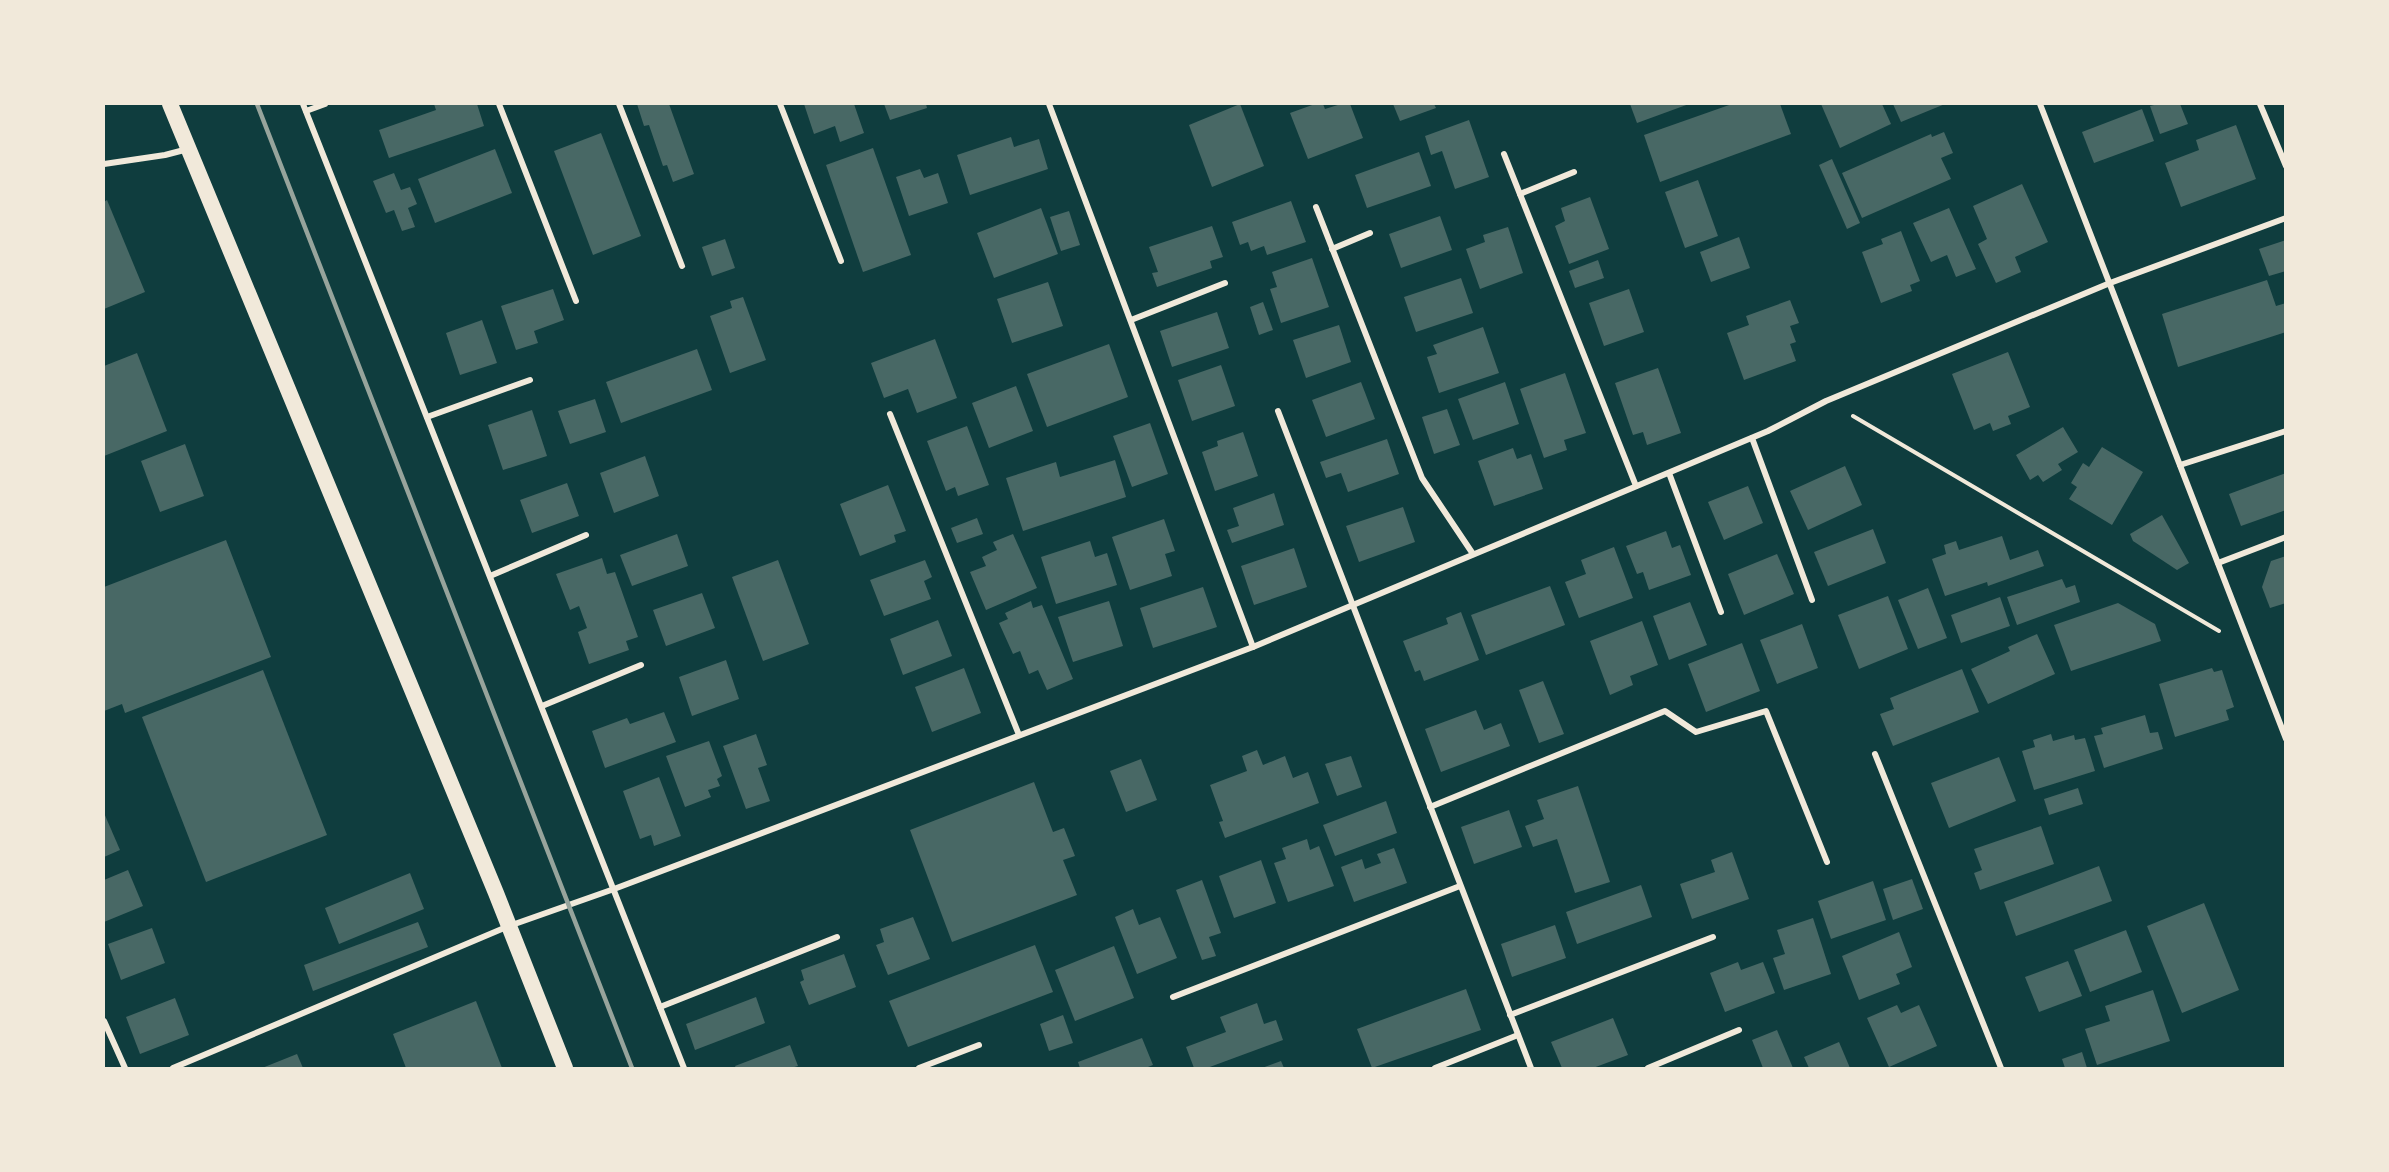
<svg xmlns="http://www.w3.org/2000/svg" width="2389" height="1172" font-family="'Playfair Display',serif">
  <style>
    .building { fill: #486865 }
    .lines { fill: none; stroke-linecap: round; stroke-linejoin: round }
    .path { stroke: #f1e9da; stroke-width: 4 }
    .minor { stroke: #f1e9da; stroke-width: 6 }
    .trunk { stroke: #f1e9da; stroke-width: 16 }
    .rail { stroke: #97a49c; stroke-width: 4.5 }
  </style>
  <rect width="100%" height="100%" fill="#0f3d3e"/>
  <g class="building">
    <path d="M 434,104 L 477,104 L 484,126 L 389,158 L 379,130 L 436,110 Z"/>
    <path d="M 637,104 L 669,104 L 694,174 L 673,182 L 667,165 L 663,166 L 649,125 L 644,126 Z"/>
    <path d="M 804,104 L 854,104 L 864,133 L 840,142 L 835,126 L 814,134 Z"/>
    <path d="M 884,104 L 926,104 L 927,108 L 890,120 Z"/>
    <path d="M 1240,104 L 1264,166 L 1212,187 L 1189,125 Z"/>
    <path d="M 1315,104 L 1323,104 L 1325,109 L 1341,104 L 1350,104 L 1363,138 L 1308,159 L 1290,113 Z"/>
    <path d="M 1393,104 L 1434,104 L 1436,108 L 1400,121 Z"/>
    <path d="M 1630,104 L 1689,104 L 1637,123 Z"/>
    <path d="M 1732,104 L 1780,104 L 1791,134 L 1660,182 L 1644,135 Z"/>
    <path d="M 1821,104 L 1882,104 L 1891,124 L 1840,148 Z"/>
    <path d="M 1893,104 L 1945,104 L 1901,122 Z"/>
    <path d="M 2158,104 L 2180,104 L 2188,124 L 2160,134 L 2150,106 Z"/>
    <path d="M 2142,109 L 2154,141 L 2094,163 L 2082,132 Z"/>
    <path d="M 1469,120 L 1489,177 L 1455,189 L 1442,151 L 1431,155 L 1425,136 Z"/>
    <path d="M 2236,125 L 2256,179 L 2181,207 L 2165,163 L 2199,150 L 2196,140 Z"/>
    <path d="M 1944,132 L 1953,153 L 1941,158 L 1951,179 L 1862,218 L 1842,173 L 1931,134 L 1932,137 Z"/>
    <path d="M 601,133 L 641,236 L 593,255 L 554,151 Z"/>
    <path d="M 1011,137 L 1014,147 L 1039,139 L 1048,169 L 970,195 L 957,155 Z"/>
    <path d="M 873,148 L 911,255 L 863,272 L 826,165 Z"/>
    <path d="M 495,149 L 512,193 L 435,223 L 418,179 Z"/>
    <path d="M 1419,152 L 1431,186 L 1367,208 L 1355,175 Z"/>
    <path d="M 1832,159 L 1860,223 L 1847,229 L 1819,165 Z"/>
    <path d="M 920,169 L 924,178 L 938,173 L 948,203 L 909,216 L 896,177 Z"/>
    <path d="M 394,173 L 401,190 L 410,187 L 417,204 L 408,208 L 415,227 L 402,231 L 394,210 L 386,213 L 373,181 Z"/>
    <path d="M 1698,180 L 1718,236 L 1685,248 L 1665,192 Z"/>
    <path d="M 2022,184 L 2048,242 L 2015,257 L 2021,272 L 1996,283 L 1978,244 L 1987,239 L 1973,206 Z"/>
    <path d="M 1590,197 L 1609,249 L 1569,264 L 1555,226 L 1565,221 L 1561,208 Z"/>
    <path d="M 107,200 L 145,292 L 104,309 L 104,202 Z"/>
    <path d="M 1291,201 L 1306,242 L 1267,255 L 1264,246 L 1251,251 L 1248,242 L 1240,245 L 1232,222 Z"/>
    <path d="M 1041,208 L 1058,254 L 994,278 L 977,233 Z"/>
    <path d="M 1949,208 L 1976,269 L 1956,277 L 1947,255 L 1931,262 L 1913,223 Z"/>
    <path d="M 1069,211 L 1080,245 L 1061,251 L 1050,217 Z"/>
    <path d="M 1440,216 L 1452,250 L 1401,268 L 1389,234 Z"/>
    <path d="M 1212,226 L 1223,257 L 1210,261 L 1212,268 L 1157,287 L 1152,273 L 1158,272 L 1149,247 Z"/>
    <path d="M 1508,227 L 1523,273 L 1480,289 L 1466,249 L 1485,242 L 1483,235 Z"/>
    <path d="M 1901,231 L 1920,281 L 1910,285 L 1912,291 L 1881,303 L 1862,252 L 1883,244 L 1881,239 Z"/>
    <path d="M 1739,237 L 1750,268 L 1711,282 L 1700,252 Z"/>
    <path d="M 725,239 L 735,268 L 712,276 L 702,247 Z"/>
    <path d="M 2286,240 L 2286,271 L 2269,276 L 2259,249 Z"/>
    <path d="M 1312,258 L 1329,307 L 1281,323 L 1270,289 L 1277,287 L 1272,272 Z"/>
    <path d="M 1598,260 L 1604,278 L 1575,288 L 1569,271 Z"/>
    <path d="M 1461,278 L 1473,313 L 1416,332 L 1404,297 Z"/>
    <path d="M 2267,280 L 2276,306 L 2286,303 L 2286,332 L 2178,367 L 2162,314 Z"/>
    <path d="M 1048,282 L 1063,326 L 1012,343 L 997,299 Z"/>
    <path d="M 553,289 L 564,320 L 534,331 L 538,343 L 516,350 L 501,306 Z"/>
    <path d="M 1629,289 L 1644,332 L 1604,346 L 1589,303 Z"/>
    <path d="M 743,297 L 766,360 L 730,373 L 710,316 L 732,308 L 730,301 Z"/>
    <path d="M 1790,300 L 1799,323 L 1790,326 L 1796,342 L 1790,344 L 1796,361 L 1744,380 L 1727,333 L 1749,325 L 1746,316 Z"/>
    <path d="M 1263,302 L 1273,330 L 1259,335 L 1250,307 Z"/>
    <path d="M 1217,312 L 1229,348 L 1172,367 L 1160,331 Z"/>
    <path d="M 482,320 L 497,363 L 460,375 L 446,333 Z"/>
    <path d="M 1339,325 L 1351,362 L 1306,378 L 1293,340 Z"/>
    <path d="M 1483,327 L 1499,373 L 1439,393 L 1427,357 L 1437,354 L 1433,345 Z"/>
    <path d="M 935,339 L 957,398 L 917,413 L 908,389 L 884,398 L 871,363 Z"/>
    <path d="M 1109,344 L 1128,397 L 1047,427 L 1027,374 Z"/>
    <path d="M 697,349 L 712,390 L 621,423 L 606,382 Z"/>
    <path d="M 2008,352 L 2030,407 L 2008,416 L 2011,424 L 1993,431 L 1990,423 L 1974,430 L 1952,374 Z"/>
    <path d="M 137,353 L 167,431 L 104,456 L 104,366 Z"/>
    <path d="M 1221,365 L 1235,406 L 1192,421 L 1178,380 Z"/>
    <path d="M 1658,368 L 1681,433 L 1647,445 L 1643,432 L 1633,435 L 1615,383 Z"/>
    <path d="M 1565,373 L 1586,433 L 1564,440 L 1567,450 L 1544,458 L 1520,389 Z"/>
    <path d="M 1361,382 L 1375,419 L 1326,437 L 1312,400 Z"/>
    <path d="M 1505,382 L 1519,424 L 1473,440 L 1458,399 Z"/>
    <path d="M 1016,386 L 1033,431 L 989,448 L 972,403 Z"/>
    <path d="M 595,399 L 606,432 L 570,444 L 558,411 Z"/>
    <path d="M 1447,409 L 1460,445 L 1434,454 L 1422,417 Z"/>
    <path d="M 532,410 L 547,456 L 503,470 L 488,425 Z"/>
    <path d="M 1150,423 L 1168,474 L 1132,487 L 1113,436 Z"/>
    <path d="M 967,426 L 989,485 L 958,496 L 955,487 L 946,491 L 927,441 Z"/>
    <path d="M 2063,427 L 2078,452 L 2058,464 L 2062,470 L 2043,482 L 2038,475 L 2030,480 L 2016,455 Z"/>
    <path d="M 1243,432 L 1258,476 L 1215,491 L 1202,452 L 1218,446 L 1217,441 Z"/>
    <path d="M 1387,439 L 1399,474 L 1348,492 L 1341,473 L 1326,478 L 1320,462 Z"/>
    <path d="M 185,444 L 204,496 L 160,512 L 141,461 Z"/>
    <path d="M 2102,447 L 2143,472 L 2112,525 L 2069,499 L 2077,487 L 2071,483 L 2083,463 L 2089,467 Z"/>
    <path d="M 1513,448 L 1517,459 L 1531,454 L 1543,489 L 1494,506 L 1478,461 Z"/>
    <path d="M 645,456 L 659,496 L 614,513 L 600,473 Z"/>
    <path d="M 1115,460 L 1126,497 L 1023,531 L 1006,478 L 1056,462 L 1060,477 Z"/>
    <path d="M 1845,466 L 1862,505 L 1808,530 L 1790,491 Z"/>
    <path d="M 2286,473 L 2286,510 L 2241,526 L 2229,494 Z"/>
    <path d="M 567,483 L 579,516 L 532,533 L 520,500 Z"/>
    <path d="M 888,485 L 906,531 L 894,535 L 896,542 L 860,556 L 840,504 Z"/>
    <path d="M 1748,486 L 1763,523 L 1724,540 L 1708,502 Z"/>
    <path d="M 1274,493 L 1284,525 L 1232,543 L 1227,530 L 1239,526 L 1233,508 Z"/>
    <path d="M 1403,507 L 1415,542 L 1359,562 L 1346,526 Z"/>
    <path d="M 2162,515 L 2189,563 L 2177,570 L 2133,541 L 2130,534 Z"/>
    <path d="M 977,518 L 983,534 L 957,543 L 951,528 Z"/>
    <path d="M 1164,519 L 1175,551 L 1165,554 L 1172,576 L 1130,590 L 1112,537 Z"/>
    <path d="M 1873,529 L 1886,563 L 1828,586 L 1814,552 Z"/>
    <path d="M 1666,531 L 1672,548 L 1680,545 L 1691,575 L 1649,590 L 1643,572 L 1637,574 L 1626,546 Z"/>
    <path d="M 677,534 L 688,566 L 632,586 L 620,555 Z"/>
    <path d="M 1013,534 L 1037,588 L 986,610 L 970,572 L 986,566 L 982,557 L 997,550 L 993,542 Z"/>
    <path d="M 2002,536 L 2010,560 L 2038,550 L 2044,566 L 1988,586 L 1987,582 L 1945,596 L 1932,559 L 1946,554 L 1944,545 L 1956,541 L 1959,550 Z"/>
    <path d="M 226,540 L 271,657 L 125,713 L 122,704 L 104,711 L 104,587 Z"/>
    <path d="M 1090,541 L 1095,557 L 1107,553 L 1117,585 L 1056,604 L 1041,557 Z"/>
    <path d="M 1614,547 L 1633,598 L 1579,618 L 1565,582 L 1586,574 L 1581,560 Z"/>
    <path d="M 1294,548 L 1307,587 L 1254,605 L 1241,566 Z"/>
    <path d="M 1777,554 L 1794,594 L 1744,615 L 1728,574 Z"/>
    <path d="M 2286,556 L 2286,603 L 2270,608 L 2262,587 L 2271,561 Z"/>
    <path d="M 602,558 L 607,574 L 615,572 L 638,637 L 626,641 L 629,650 L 589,664 L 578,632 L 587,628 L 579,606 L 570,610 L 556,574 Z"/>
    <path d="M 778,560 L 809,644 L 763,661 L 732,577 Z"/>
    <path d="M 925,560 L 932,577 L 924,581 L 931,599 L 884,616 L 870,580 Z"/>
    <path d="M 2062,579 L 2066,588 L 2075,585 L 2080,602 L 2017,625 L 2007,597 Z"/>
    <path d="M 1550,586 L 1565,625 L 1486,655 L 1471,615 Z"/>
    <path d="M 1203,587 L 1217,627 L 1153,648 L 1140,608 Z"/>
    <path d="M 1928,588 L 1947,638 L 1918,649 L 1898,600 Z"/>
    <path d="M 702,593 L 715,628 L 666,646 L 653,610 Z"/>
    <path d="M 1888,596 L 1908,649 L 1859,669 L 1838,615 Z"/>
    <path d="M 2000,597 L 2010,626 L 1961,643 L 1951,615 Z"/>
    <path d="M 1031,601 L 1033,608 L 1042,605 L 1073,679 L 1047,690 L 1038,670 L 1029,674 L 1020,651 L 1013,654 L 999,623 L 1008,619 L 1005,613 Z"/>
    <path d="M 1109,601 L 1123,646 L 1073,662 L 1058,617 Z"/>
    <path d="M 1690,602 L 1707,645 L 1669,660 L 1653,616 Z"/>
    <path d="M 2118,603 L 2155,624 L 2161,641 L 2071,671 L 2054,625 Z"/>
    <path d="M 1461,612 L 1479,660 L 1424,681 L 1420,670 L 1415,672 L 1403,641 L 1448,624 L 1446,618 Z"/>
    <path d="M 938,620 L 952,656 L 903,675 L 890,639 Z"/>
    <path d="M 1642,621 L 1658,665 L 1630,676 L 1633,685 L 1610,695 L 1590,641 Z"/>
    <path d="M 1802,624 L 1818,668 L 1777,684 L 1760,640 Z"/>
    <path d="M 2037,634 L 2055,674 L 1988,704 L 1971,669 L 2010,651 L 2008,647 Z"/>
    <path d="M 1742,643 L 1760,691 L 1706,712 L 1688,664 Z"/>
    <path d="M 726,660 L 739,699 L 692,716 L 679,677 Z"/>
    <path d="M 964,668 L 981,713 L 932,732 L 915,687 Z"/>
    <path d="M 2212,668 L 2214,672 L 2222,670 L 2234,707 L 2226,710 L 2229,720 L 2175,737 L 2159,684 Z"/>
    <path d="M 1962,669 L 1979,712 L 1893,746 L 1880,714 L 1894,709 L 1890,698 Z"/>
    <path d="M 263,670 L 327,835 L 206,882 L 142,717 Z"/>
    <path d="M 1543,681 L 1564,734 L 1539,743 L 1519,690 Z"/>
    <path d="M 1476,710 L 1484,730 L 1501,723 L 1510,746 L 1441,772 L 1425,729 Z"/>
    <path d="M 664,712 L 676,742 L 605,768 L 592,731 L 627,718 L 630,724 Z"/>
    <path d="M 2145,715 L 2150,733 L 2158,732 L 2163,749 L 2104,768 L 2094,736 L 2103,734 L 2101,728 Z"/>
    <path d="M 756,734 L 767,765 L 758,768 L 770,801 L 746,809 L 723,746 Z"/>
    <path d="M 2051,734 L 2053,741 L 2074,735 L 2075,740 L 2085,738 L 2095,771 L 2034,790 L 2022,751 L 2035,747 L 2033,740 Z"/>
    <path d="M 709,741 L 722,776 L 717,779 L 720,786 L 708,790 L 711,797 L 685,807 L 666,756 Z"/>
    <path d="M 1257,750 L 1263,765 L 1285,756 L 1293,778 L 1308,772 L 1319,803 L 1225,838 L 1219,822 L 1223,821 L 1210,785 L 1247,771 L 1242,756 Z"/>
    <path d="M 1351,756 L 1362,787 L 1337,796 L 1325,764 Z"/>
    <path d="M 1999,757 L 2016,801 L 1949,828 L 1931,783 Z"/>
    <path d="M 1141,759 L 1157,800 L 1126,812 L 1110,771 Z"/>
    <path d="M 659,777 L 681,836 L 654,846 L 651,835 L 640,839 L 623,791 Z"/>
    <path d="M 1034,782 L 1053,832 L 1064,828 L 1075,856 L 1063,860 L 1077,895 L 952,942 L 910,830 Z"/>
    <path d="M 1578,786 L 1610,882 L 1575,893 L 1557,839 L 1533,847 L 1525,826 L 1544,819 L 1537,800 Z"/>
    <path d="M 2078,788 L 2083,804 L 2049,815 L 2044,799 Z"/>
    <path d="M 1386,801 L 1397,833 L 1335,856 L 1323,825 Z"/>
    <path d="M 1509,810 L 1522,847 L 1474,864 L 1461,827 Z"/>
    <path d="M 104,813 L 120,850 L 104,857 Z"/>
    <path d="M 2041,826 L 2054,864 L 1980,890 L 1974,873 L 1982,870 L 1974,849 Z"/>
    <path d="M 1307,839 L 1310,850 L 1319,846 L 1334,886 L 1288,902 L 1274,863 L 1286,859 L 1282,848 Z"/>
    <path d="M 1394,848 L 1407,883 L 1354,902 L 1341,867 L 1362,859 L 1365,869 L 1381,863 L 1377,854 Z"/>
    <path d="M 1732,852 L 1749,899 L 1692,919 L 1680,884 L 1715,872 L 1711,860 Z"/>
    <path d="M 1261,860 L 1276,903 L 1234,918 L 1219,876 Z"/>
    <path d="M 2099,866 L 2112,901 L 2016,936 L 2004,902 Z"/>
    <path d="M 128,870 L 143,906 L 104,922 L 104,880 Z"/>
    <path d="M 410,873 L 424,909 L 339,944 L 325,908 Z"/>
    <path d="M 1912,879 L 1923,909 L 1893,920 L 1883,889 Z"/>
    <path d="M 1202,880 L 1221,933 L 1209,937 L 1216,956 L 1202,960 L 1176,890 Z"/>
    <path d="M 1873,881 L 1886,920 L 1831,939 L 1818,901 Z"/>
    <path d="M 1641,885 L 1652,917 L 1577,944 L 1566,912 Z"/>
    <path d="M 2204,903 L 2239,990 L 2182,1013 L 2147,926 Z"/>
    <path d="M 1133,909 L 1139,925 L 1160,917 L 1177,958 L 1137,974 L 1115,917 Z"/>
    <path d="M 913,917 L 930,959 L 888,975 L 876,945 L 884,942 L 880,929 Z"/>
    <path d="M 1813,918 L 1831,974 L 1784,990 L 1773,958 L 1785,954 L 1777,930 Z"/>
    <path d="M 418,922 L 428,947 L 313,991 L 304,965 Z"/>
    <path d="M 1555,925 L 1566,958 L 1512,977 L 1501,944 Z"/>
    <path d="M 152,928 L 165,963 L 121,980 L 108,944 Z"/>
    <path d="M 2126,930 L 2142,972 L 2090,992 L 2074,950 Z"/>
    <path d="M 1899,932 L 1912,967 L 1896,974 L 1900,984 L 1859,1000 L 1842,956 Z"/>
    <path d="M 1035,945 L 1053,992 L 908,1047 L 889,1001 Z"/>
    <path d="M 1114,946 L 1134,998 L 1075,1021 L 1055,970 Z"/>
    <path d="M 844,954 L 856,987 L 809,1005 L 800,982 L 804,980 L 801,970 Z"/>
    <path d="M 2068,961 L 2082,996 L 2039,1012 L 2025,977 Z"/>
    <path d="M 1738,962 L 1741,970 L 1763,962 L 1775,993 L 1725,1012 L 1710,973 Z"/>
    <path d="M 1466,989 L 1481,1030 L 1372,1068 L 1357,1029 Z"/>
    <path d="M 2153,990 L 2170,1041 L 2097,1065 L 2085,1029 L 2110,1021 L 2105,1006 Z"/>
    <path d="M 756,997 L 765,1023 L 695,1050 L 686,1024 Z"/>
    <path d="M 175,998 L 189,1035 L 140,1054 L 126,1017 Z"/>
    <path d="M 476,1001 L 502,1068 L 406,1068 L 393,1034 Z"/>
    <path d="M 1257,1003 L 1264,1024 L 1276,1020 L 1283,1040 L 1207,1068 L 1194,1068 L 1186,1047 L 1226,1032 L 1220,1017 Z"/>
    <path d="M 1897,1005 L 1901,1013 L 1919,1005 L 1937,1046 L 1889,1067 L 1867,1018 Z"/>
    <path d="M 1063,1015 L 1073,1043 L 1049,1051 L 1040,1024 Z"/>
    <path d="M 1613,1018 L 1628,1055 L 1593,1068 L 1562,1068 L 1551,1042 Z"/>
    <path d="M 1777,1030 L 1793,1068 L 1763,1068 L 1752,1040 Z"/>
    <path d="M 1142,1038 L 1153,1065 L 1148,1067 L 1148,1068 L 1080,1068 L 1078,1062 Z"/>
    <path d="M 1839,1042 L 1850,1068 L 1809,1068 L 1804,1057 Z"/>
    <path d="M 790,1045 L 798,1066 L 791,1068 L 736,1068 L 735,1066 Z"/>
    <path d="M 2082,1052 L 2087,1068 L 2065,1068 L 2062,1059 Z"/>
    <path d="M 297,1054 L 303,1068 L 262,1068 Z"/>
    <path d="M 1281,1061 L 1284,1068 L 1262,1068 Z"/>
  </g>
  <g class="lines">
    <path class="path" d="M 1853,416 L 2219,631"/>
    <g class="minor">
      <path d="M 303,104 L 684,1068"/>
      <path d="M 499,104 L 576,301"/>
      <path d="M 619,104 L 682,266"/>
      <path d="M 780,104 L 841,261"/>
      <path d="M 1049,104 L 1253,647"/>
      <path d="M 2040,104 L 2286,739"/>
      <path d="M 2260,104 L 2286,166"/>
      <path d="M 306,111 L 325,104"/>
      <path d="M 1504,154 L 1636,486"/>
      <path d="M 104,164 L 165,155 L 188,149"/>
      <path d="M 1520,194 L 1574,172"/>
      <path d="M 1316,207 L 1422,478 L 1473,554"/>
      <path d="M 1332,249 L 1370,233"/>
      <path d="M 1131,320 L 1225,283"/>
      <path d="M 1278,411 L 1531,1068"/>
      <path d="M 890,414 L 1019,735"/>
      <path d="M 427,417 L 530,380"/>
      <path d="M 1752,438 L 1812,600"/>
      <path d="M 2180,465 L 2286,431"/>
      <path d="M 1669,473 L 1721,612"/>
      <path d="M 2218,563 L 2286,537"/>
      <path d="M 490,576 L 586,535"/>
      <path d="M 542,706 L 641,665"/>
      <path d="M 1875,754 L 2001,1068"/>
      <path d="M 1430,807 L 1665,711 L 1696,732 L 1766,711 L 1827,862"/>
      <path d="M 1173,997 L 1460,886"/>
      <path d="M 660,1007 L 837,937"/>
      <path d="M 1510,1015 L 1713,937"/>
      <path d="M 104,1021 L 125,1068"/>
      <path d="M 173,1068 L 509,926 L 614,889 L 1253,647 L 1768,431 L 1826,401 L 2110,283 L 2286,218"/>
      <path d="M 919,1068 L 979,1045"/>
      <path d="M 1435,1068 L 1518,1035"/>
      <path d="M 1648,1068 L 1739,1030"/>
    </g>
    <path class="trunk" d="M 170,104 L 496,893 L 565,1068"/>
    <path class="rail" d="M 257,104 L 632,1068"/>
  </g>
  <rect width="2389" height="1172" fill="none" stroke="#f1e9da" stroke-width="210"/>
</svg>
